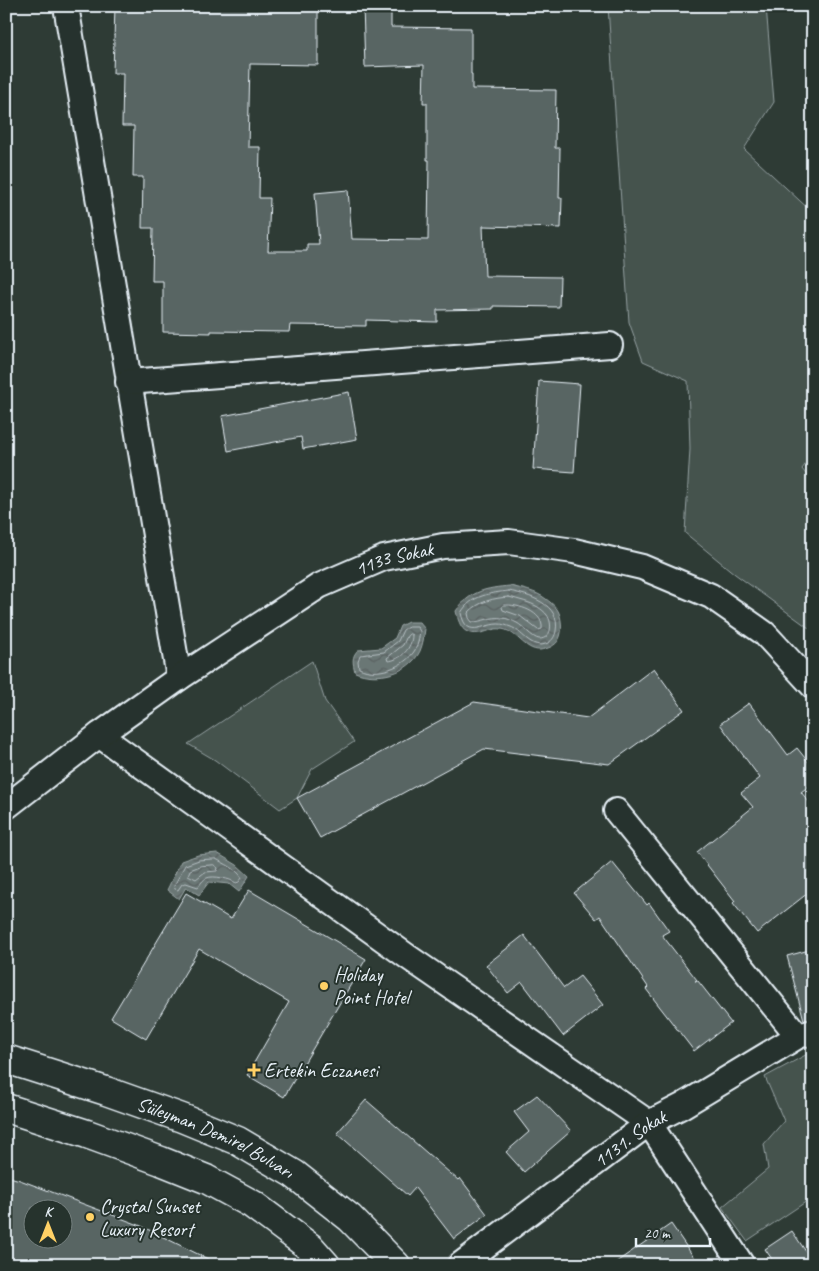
<svg xmlns="http://www.w3.org/2000/svg" width="819" height="1271" font-family="Caveat,sans-serif">
  <style>
    .grass { fill: #45524e; stroke: #96a2a3 }
    .water { fill: url(#water-waves); stroke: #9da8a9 }
    .lines { fill: none; stroke-linecap: round; stroke-linejoin: round }
    .shore { stroke: #b6c0c4; stroke-width: 1 }
    .building { fill: #596563; stroke: #e8f1f8; fill-rule: evenodd }
    .minor-casing { stroke: #e8f1f8; stroke-width: 28 }
    .major-casing { stroke: #e8f1f8; stroke-width: 31 }
    .minor { stroke: #26332d; stroke-width: 24 }
    .major { stroke: #26332d; stroke-width: 28 }
    .poi-dot { fill: #ffd166; stroke: #26332d; stroke-width: 2 }
    .labels { text-anchor: middle; dominant-baseline: central; stroke-width: 4; stroke-linejoin: round; paint-order: stroke }
    .street-label { font-size: 20px; fill: #e8f1f8; stroke: #26332d }
    .poi-label { font-size: 20px; fill: #e8f1f8; stroke: #26332d; text-anchor: start }
  </style>
  <defs>
    <pattern id="water-waves" width="16" height="10" patternUnits="userSpaceOnUse" patternTransform="scale(1.25)"><rect width="16" height="10" fill="#6b7775"/><path d="M0 5q4-4 8 0t8 0" fill="none" stroke="#586060"/></pattern>
  </defs>
  <rect width="100%" height="100%" fill="#2e3b35"/>
  <filter id="ink" filterUnits="userSpaceOnUse"><feTurbulence type="fractalNoise" baseFrequency=".02" numOctaves="2"/><feDisplacementMap in="SourceGraphic" scale="10" xChannelSelector="R" yChannelSelector="G"/><feConvolveMatrix kernelMatrix="1 2 1 2 8 2 1 2 1" color-interpolation-filters="sRGB"/></filter>
  <g filter="url(#ink)">
    <g class="grass">
      <path d="M 608,6 L 766,6 L 774,102 L 744,149 L 813,213 L 813,454 L 802,469 L 813,483 L 813,631 L 735,574 L 685,533 L 690,449 L 688,381 L 643,361 L 629,322 Z"/>
      <path d="M 312,661 L 325,701 L 354,742 L 312,769 L 297,798 L 280,809 L 215,760 L 188,744 Z"/>
      <path d="M 813,1051 L 813,1197 L 747,1241 L 722,1207 L 768,1169 L 764,1144 L 784,1121 L 765,1077 Z"/>
    </g>
    <g class="water">
      <path d="M 510,586 C 522,589 536,591 546,599 C 549,601 555,606 557,609 C 562,616 563,632 559,639 C 556,646 547,649 540,650 C 524,651 516,629 500,629 C 495,628 489,631 485,632 C 465,637 460,629 456,611 C 470,591 486,588 510,586 Z"/>
      <path d="M 408,622 L 419,622 L 425,629 C 424,636 423,644 420,651 C 409,674 377,681 355,672 C 353,663 351,657 358,650 L 381,648 L 395,638 L 400,626 Z"/>
      <path d="M 217,853 L 237,865 L 249,876 L 239,892 L 229,884 L 209,882 L 199,895 L 186,887 L 179,899 L 167,890 L 181,861 L 198,855 Z"/>
    </g>
    <g class="lines">
      <g class="shore">
        <path d="M 509,591 C 529,595 561,604 556,631 C 555,636 553,640 548,643 C 534,650 525,636 515,629 C 512,627 508,626 505,625 C 487,619 467,643 461,613 C 471,595 491,593 509,591 Z"/>
        <path d="M 509,597 C 519,600 530,602 538,607 C 541,609 545,612 547,615 C 553,623 552,639 539,639 C 532,638 523,626 517,623 C 513,621 507,618 502,618 C 492,616 482,622 472,622 L 469,618 L 468,613 C 479,601 494,598 509,597 Z"/>
        <path d="M 504,605 C 518,604 544,612 542,629 L 538,630 L 520,616 L 503,610 L 502,607 Z"/>
        <path d="M 409,627 L 417,627 L 420,631 C 419,638 418,645 415,650 C 405,667 377,677 359,668 L 358,661 L 360,655 L 384,652 L 398,641 L 403,630 Z"/>
        <path d="M 410,634 L 412,635 C 412,648 401,660 388,661 L 387,658 L 403,645 L 407,636 Z"/>
        <path d="M 216,859 C 225,864 237,869 242,878 L 239,882 L 236,883 C 231,879 213,875 207,878 C 203,879 200,885 198,887 L 186,883 L 182,884 L 178,890 L 175,889 L 174,886 L 185,865 L 199,860 Z"/>
        <path d="M 214,865 L 218,868 L 217,871 L 205,872 L 196,879 L 188,875 L 190,870 L 200,866 Z"/>
      </g>
    </g>
    <g class="building">
      <path d="M 115,6 L 318,6 L 318,65 L 250,64 L 248,147 L 260,147 L 259,198 L 270,198 L 268,251 L 307,251 L 307,244 L 319,244 L 315,193 L 348,190 L 352,239 L 428,240 L 429,160 L 427,160 L 427,103 L 423,103 L 424,65 L 365,67 L 363,6 L 391,6 L 391,27 L 471,28 L 471,74 L 472,74 L 472,89 L 556,90 L 555,148 L 560,148 L 559,198 L 562,198 L 561,228 L 483,226 L 485,276 L 560,277 L 559,307 L 493,306 L 493,309 L 437,310 L 437,322 L 366,320 L 366,326 L 290,325 L 289,332 L 211,331 L 211,333 L 163,332 L 163,281 L 152,281 L 153,228 L 142,228 L 143,177 L 133,177 L 134,126 L 122,126 L 123,73 L 113,73 Z"/>
      <path d="M 539,381 L 580,384 L 574,472 L 533,469 Z"/>
      <path d="M 349,392 L 357,439 L 303,449 L 301,437 L 228,451 L 222,416 Z"/>
      <path d="M 654,668 L 684,710 L 609,764 L 484,749 L 320,838 L 297,798 L 474,702 L 588,718 Z"/>
      <path d="M 749,703 L 788,755 L 797,748 L 813,768 L 813,783 L 801,792 L 813,807 L 813,889 L 757,933 L 733,903 L 735,901 L 697,852 L 753,807 L 741,793 L 760,778 L 720,724 Z"/>
      <path d="M 612,862 L 647,905 L 649,903 L 669,931 L 662,935 L 697,980 L 695,981 L 698,981 L 731,1023 L 694,1051 L 646,989 L 648,987 L 600,916 L 596,919 L 574,893 Z"/>
      <path d="M 249,890 L 366,959 L 284,1097 L 247,1075 L 289,1002 L 199,949 L 146,1039 L 111,1018 L 186,893 L 231,919 Z"/>
      <path d="M 524,935 L 564,988 L 580,976 L 603,1005 L 563,1036 L 522,982 L 508,993 L 486,965 Z"/>
      <path d="M 813,949 L 813,1019 L 804,1020 L 787,956 Z"/>
      <path d="M 537,1095 L 571,1131 L 524,1172 L 506,1152 L 529,1132 L 514,1112 Z"/>
      <path d="M 366,1100 L 458,1180 L 460,1178 L 487,1214 L 454,1239 L 415,1188 L 408,1196 L 337,1133 Z"/>
      <path d="M 6,1176 L 20,1180 L 139,1225 L 220,1265 L 6,1265 ZM 32,1208 L 62,1208 L 62,1238 L 32,1238 Z"/>
      <path d="M 671,1224 L 699,1265 L 612,1265 Z"/>
      <path d="M 792,1231 L 813,1262 L 813,1265 L 776,1265 L 765,1249 Z"/>
    </g>
    <g class="lines">
      <defs>
        <g id="minor">
          <path d="M 66,6 L 179,678"/>
          <path d="M 128,382 L 610,345"/>
          <path d="M 99,735 L 408,957 L 649,1123 L 742,1265"/>
          <path id="s1" d="M 6,807 L 99,735 L 179,678 L 319,586 L 384,558 L 443,546 L 509,542 L 574,551 L 642,567 L 711,596 L 764,633 L 813,686"/>
          <path d="M 616,811 L 798,1036"/>
          <path id="s2" d="M 460,1265 L 649,1123 L 682,1106 L 798,1036 L 813,1032"/>
        </g>
        <g id="major">
          <path id="s3" d="M 6,1059 L 106,1091 L 182,1118 L 238,1141 L 294,1174 L 350,1218 L 396,1265"/>
          <path d="M 6,1108 L 87,1134 L 161,1161 L 206,1179 L 252,1204 L 311,1248 L 326,1265"/>
        </g>
      </defs>
      <use href="#minor" class="minor-casing"/>
      <use href="#major" class="major-casing"/>
      <use href="#minor" class="minor"/>
      <use href="#major" class="major"/>
    </g>
  </g>
  <g class="poi-dot">
    <circle cx="324" cy="986" r="5"/>
    <path d="M251.5 1062.5h5v5h5v5h-5v5h-5v-5h-5v-5h5z"/>
    <circle cx="90" cy="1217" r="5"/>
  </g>
  <g class="labels">
    <g class="street-label">
      <text stroke="none"><textPath href="#s1" startOffset="464">1133 Sokak</textPath></text>
      <text stroke="none"><textPath href="#s3" startOffset="224">Süleyman Demirel Bulvarı</textPath></text>
      <text stroke="none"><textPath href="#s2" startOffset="212">1131. Sokak</textPath></text>
    </g>
    <g class="poi-label">
      <text x="334" y="974">Holiday<tspan x="334" dy="23">Point Hotel</tspan></text>
      <text x="264" y="1070">Ertekin Eczanesi</text>
      <text x="100" y="1206">Crystal Sunset<tspan x="100" dy="23">Luxury Resort</tspan></text>
    </g>
  </g>
  <rect width="819" height="1271" fill="none" stroke="#26332d" stroke-width="25"/>
  <rect x="12" y="12" width="794" height="1246" fill="none" stroke="#e8f1f8" stroke-width="2" filter="url(#ink)"/>
  <g transform="translate(48 1224)"><circle r="24" fill="#26332d" stroke="#747f7e"/>
  <path d="M0-4L9 19L0 12L-9 19Z" fill="#ffd166"/>
  <text y="-8" font-size="14" font-weight="bold" text-anchor="middle" fill="#e8f1f8">K</text>
  </g>
  <path d="M636 1238v8h74v-8" fill="none" stroke="#e8f1f8" stroke-width="2.5"/>
  <text x="644" y="1238" font-size="15" fill="#e8f1f8" stroke="#26332d" stroke-width="4" paint-order="stroke">20 m</text>
</svg>
